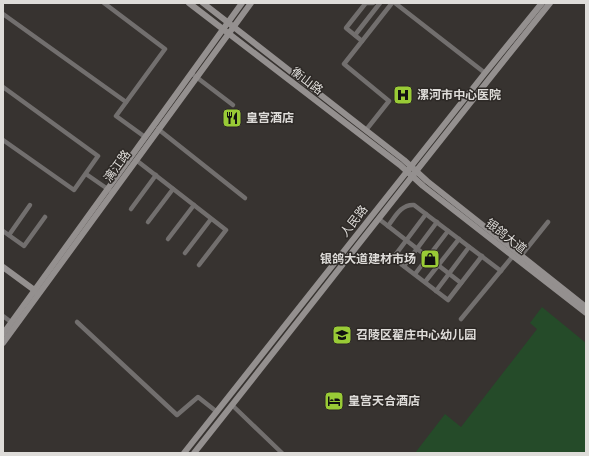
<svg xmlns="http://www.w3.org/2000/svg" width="589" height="456" font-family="'Roboto Serif','Noto Sans SC',serif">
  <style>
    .green { fill: #254b29 }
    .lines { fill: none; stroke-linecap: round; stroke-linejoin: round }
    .street { stroke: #726f6e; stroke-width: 4.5 }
    .secondary { stroke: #94908f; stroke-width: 6 }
    .labels { text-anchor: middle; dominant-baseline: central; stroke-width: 3; stroke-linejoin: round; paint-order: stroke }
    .street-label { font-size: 12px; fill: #dedcd9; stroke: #2d2926 }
    .poi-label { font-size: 12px; font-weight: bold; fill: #dedcd9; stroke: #2d2926; text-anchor: start }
  </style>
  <rect width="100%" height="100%" fill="#373330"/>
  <path class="green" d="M 542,307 L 586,343 L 586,453 L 415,453 L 445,414 L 461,427 L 537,329 L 530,323 Z"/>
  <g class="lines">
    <g class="street">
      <path d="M 104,3 L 165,49 L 116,116 L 145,137"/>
      <path d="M 364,3 L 373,3"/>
      <path d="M 395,3 L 485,73"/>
      <path d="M 3,14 L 126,102"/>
      <path d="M 355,35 L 380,3"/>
      <path d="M 362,41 L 346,28 L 365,4"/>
      <path d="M 191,73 L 233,105"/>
      <path d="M 3,87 L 98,156 L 74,190 L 3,140"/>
      <path d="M 158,129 L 245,198"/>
      <path d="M 366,130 L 389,101 L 344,64 L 392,3"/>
      <path d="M 136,160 L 226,230 L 199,265"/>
      <path d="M 86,174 L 112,192"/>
      <path d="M 131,209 L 156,175"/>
      <path d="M 426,214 L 393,258 L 448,300 L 482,256"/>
      <path d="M 379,219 L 461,283"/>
      <path d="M 148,222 L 173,189"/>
      <path d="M 388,226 C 395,217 401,204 414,205 L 501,271"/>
      <path d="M 3,231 L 24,246 L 45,217"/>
      <path d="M 9,235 L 30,205"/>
      <path d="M 168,239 L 194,205"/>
      <path d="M 185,253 L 211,219"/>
      <path d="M 520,257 L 548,222"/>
      <path d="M 404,266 L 437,222"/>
      <path d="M 415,274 L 448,231"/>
      <path d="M 425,282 L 459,239"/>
      <path d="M 436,291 L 469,247"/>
      <path d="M 3,316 L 11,322"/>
      <path d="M 461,319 L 513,256"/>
      <path d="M 77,322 L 177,415 L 198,397 L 217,412"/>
      <path d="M 232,405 L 282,453"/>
    </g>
    <g class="secondary">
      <path d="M 189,3 L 400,165 L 423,186 L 586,313"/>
      <path d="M 203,3 L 404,160 L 427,181 L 586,307"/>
      <path d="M 3,267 L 37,292"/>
      <path d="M 3,334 L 242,3"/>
      <path d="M 3,343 L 251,3"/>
      <path d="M 184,453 L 485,73 L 542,3"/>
      <path d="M 194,453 C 313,303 430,152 550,3"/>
    </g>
  </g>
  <defs>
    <symbol id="hospital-square" viewBox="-11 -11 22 22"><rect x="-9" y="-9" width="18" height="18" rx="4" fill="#99cb36" stroke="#2d2926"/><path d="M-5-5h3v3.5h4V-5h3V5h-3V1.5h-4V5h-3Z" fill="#111"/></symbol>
    <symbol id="restaurant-square" viewBox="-11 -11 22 22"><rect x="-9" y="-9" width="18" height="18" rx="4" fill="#99cb36" stroke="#2d2926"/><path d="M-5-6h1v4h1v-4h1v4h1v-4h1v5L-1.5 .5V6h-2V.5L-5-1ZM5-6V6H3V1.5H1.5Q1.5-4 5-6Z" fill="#111"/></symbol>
    <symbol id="shop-square" viewBox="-11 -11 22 22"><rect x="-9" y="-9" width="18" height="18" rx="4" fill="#99cb36" stroke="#2d2926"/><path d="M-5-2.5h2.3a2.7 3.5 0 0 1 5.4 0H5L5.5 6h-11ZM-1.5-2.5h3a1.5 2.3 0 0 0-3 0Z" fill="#111"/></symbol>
    <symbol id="school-square" viewBox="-11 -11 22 22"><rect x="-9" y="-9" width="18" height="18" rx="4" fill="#99cb36" stroke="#2d2926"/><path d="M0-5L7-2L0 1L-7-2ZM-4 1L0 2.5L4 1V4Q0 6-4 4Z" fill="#111"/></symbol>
    <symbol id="hotel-square" viewBox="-11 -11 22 22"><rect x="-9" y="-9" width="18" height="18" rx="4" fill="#99cb36" stroke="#2d2926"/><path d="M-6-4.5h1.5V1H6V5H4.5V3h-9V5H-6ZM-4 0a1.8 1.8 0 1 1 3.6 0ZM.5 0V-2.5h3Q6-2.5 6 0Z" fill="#111"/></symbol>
  </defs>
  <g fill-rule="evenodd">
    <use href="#hospital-square" x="392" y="84" width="22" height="22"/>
    <use href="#restaurant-square" x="221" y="107" width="22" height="22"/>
    <use href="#shop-square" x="419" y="248" width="22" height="22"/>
    <use href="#school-square" x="331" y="324" width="22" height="22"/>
    <use href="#hotel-square" x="323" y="390" width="22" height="22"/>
  </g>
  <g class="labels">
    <g class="street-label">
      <text transform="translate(307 81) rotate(37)">衡山路</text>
      <text transform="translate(117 166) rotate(-54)">漓江路</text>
      <text transform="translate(354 221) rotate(-52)">人民路</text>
      <text transform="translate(506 236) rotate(38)">银鸽大道</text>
    </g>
    <g class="poi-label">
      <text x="417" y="95">漯河市中心医院</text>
      <text x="246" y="118">皇宫酒店</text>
      <text x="416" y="259" text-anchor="end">银鸽大道建材市场</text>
      <text x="356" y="335">召陵区翟庄中心幼儿园</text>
      <text x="348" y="401">皇宫天合酒店</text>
    </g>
  </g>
  <rect width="589" height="456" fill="none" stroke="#dedcd9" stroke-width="8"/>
</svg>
